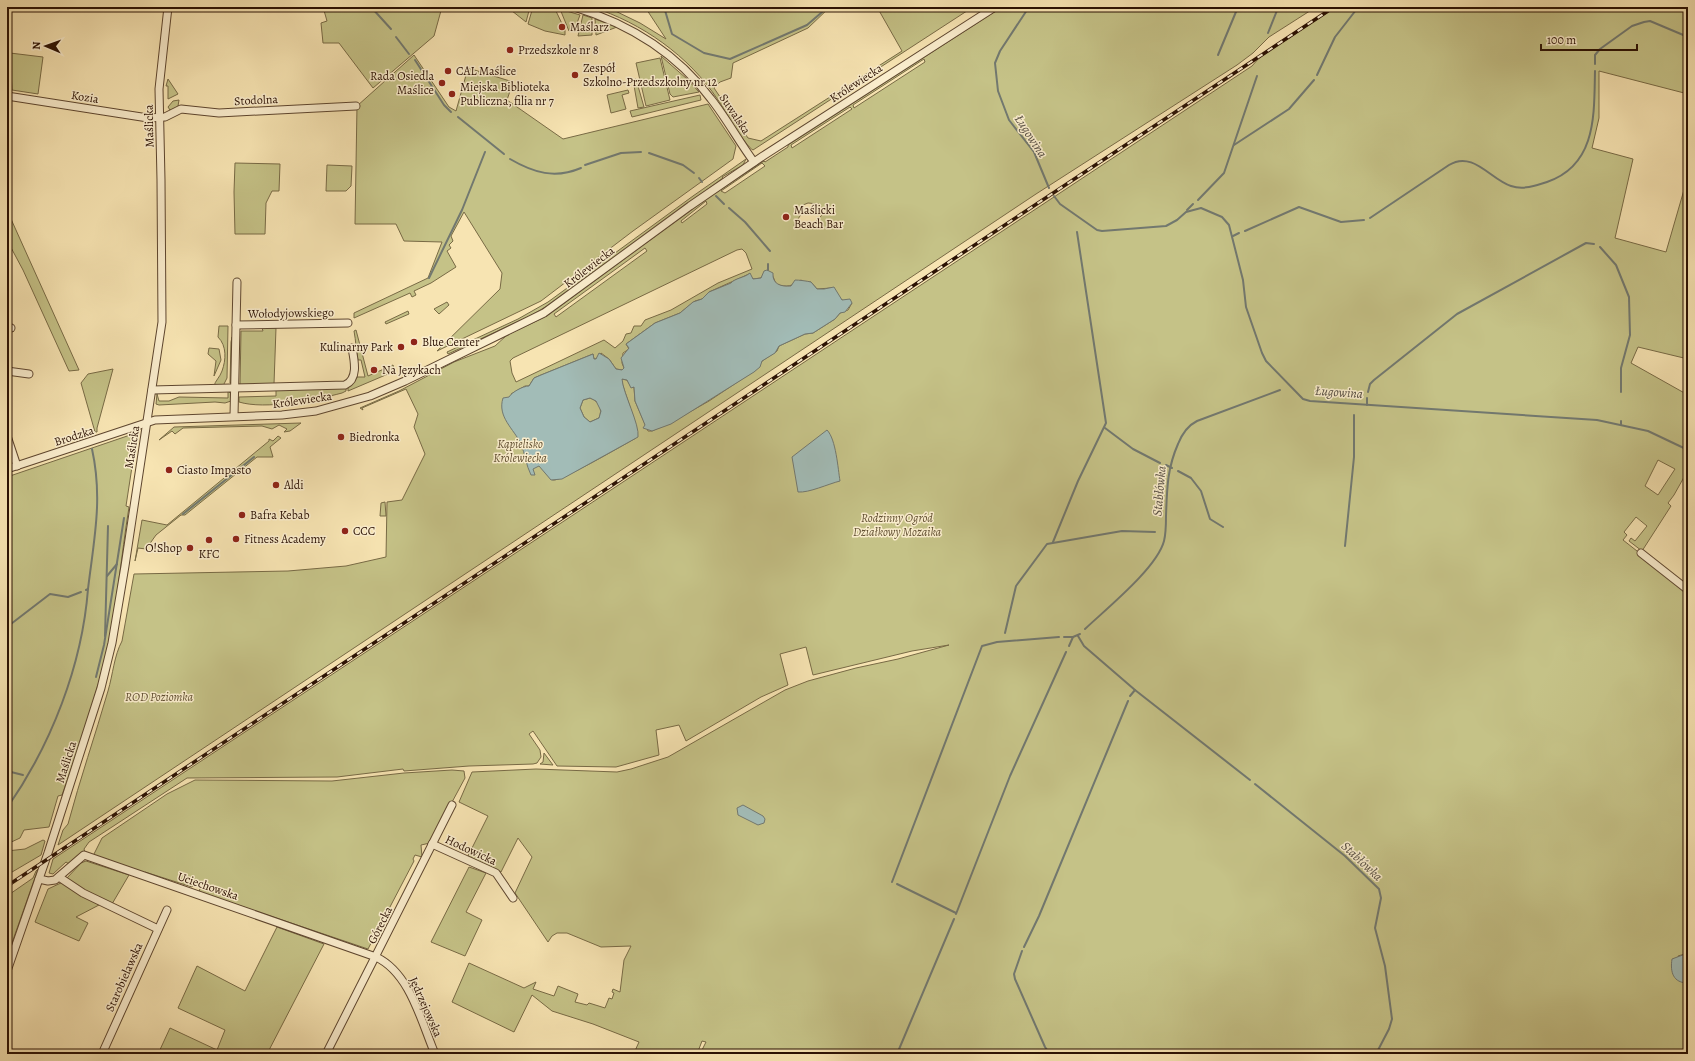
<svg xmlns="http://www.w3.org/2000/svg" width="1695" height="1061" font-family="Alegreya,serif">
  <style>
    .green { fill: #c5c287; stroke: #786a45; fill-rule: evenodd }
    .water { fill: #a2bcb7; stroke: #72786f; fill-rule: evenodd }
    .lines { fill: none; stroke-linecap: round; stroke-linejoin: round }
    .stream { stroke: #72786f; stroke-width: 2 }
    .minor-casing { stroke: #5e462f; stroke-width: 9 }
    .minor { stroke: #faedcd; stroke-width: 7 }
    .rail-casing { stroke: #2b1103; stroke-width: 3.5 }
    .rail { stroke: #faedcd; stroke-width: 2; stroke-dasharray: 6; stroke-linecap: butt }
    .poi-dot { fill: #8f2418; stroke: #faedcd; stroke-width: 1.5 }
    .labels { text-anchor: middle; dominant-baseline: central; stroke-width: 3; stroke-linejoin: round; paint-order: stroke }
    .poi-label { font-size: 12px; fill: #2b1103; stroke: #faedcd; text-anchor: start }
    .street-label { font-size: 12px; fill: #2b1103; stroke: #faedcd }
    .park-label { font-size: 12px; font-style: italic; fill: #614f31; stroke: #faedcd }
    .water-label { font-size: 13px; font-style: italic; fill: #554d42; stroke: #faedcd }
  </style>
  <rect width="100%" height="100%" fill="#f7e4b2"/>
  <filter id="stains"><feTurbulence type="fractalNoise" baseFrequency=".005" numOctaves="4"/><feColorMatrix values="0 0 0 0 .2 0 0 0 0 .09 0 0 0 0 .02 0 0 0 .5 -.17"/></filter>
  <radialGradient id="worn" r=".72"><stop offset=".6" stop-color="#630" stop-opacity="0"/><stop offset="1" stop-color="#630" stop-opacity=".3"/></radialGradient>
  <g class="green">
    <path d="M 323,7 L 442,7 L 434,36 L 373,88 L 339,43 L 323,43 L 321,23 L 327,21 Z"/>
    <path d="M 507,7 L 530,7 L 526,22 Z"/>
    <path d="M 533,7 L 555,9 L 565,30 L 565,35 L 545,31 L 528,24 Z"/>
    <path d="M 592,7 L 607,7 L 640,23 L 666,39 L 645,7 L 830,7 L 808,28 L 733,63 L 731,78 L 720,82 L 714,88 L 748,138 L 761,141 L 902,51 L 877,7 L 973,7 L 753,150 C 745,146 725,110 718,100 C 689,56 642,23 592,7 Z"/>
    <path d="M 1002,7 L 1316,7 L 1269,37 L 1253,53 L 1237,65 L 1036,194 L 58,845 L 63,830 L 68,824 C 80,779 95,736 108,691 C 113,674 114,656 122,641 L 134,574 L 288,571 L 346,566 L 386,557 L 387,502 L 402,500 L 425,454 L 414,427 L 418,414 L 406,389 L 362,408 L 363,410 L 360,408 L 399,391 L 454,362 L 495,346 L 507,335 L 545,317 L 706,199 L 764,161 L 765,162 L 788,147 L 788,145 ZM 924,59 L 925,62 L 854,108 L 853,105 ZM 850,107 L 852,109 L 792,148 L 791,145 ZM 762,163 L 765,166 L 725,193 L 721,191 ZM 706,201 L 707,204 L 682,223 L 681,221 ZM 808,203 L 819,204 L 824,212 C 812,229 812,220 796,228 L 794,225 L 804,210 L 803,205 ZM 645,248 L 647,251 L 556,317 L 554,314 ZM 742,249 L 746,253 L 752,269 L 718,283 L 671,310 L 645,320 L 641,326 L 634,326 L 631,333 L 626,334 L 623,341 L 615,348 L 604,340 L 516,382 L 512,373 L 510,361 L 513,358 L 737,250 ZM 749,274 L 753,279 L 761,278 L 764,274 L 772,274 L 776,284 C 787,288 792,286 801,280 L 804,282 L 811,282 L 817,289 L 831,288 L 842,300 L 852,303 L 848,310 L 840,313 L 835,319 L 813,333 L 805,334 L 779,346 L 777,351 L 762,361 L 757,369 L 709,401 L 672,422 L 652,431 L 648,431 L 635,401 L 634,387 L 631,387 L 627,380 L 621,379 C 625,395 638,424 636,438 C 625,444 560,482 553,480 C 551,480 547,474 545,472 L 511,394 L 525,386 L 529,386 L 534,378 L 541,375 L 593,354 L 594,359 L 596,359 L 601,353 L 609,359 L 616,369 L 622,370 L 624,368 L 622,363 L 623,353 L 629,349 L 626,344 L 655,323 L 680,313 L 695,301 L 702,299 L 709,292 Z"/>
    <path d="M 1336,7 L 1688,7 L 1688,94 L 1599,71 L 1599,118 L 1592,148 L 1633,159 L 1615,238 L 1666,252 L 1688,176 L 1688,359 L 1638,347 L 1631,363 L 1688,395 L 1688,470 L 1674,495 L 1668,503 L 1671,506 L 1642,551 L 1629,541 L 1631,538 L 1635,541 L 1647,526 L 1636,517 L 1624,532 L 1627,535 L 1623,540 L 1688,591 L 1688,953 L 1678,956 L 1686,983 L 1688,983 L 1688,1054 L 700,1054 L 706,1042 L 702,1041 L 697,1054 L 635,1054 L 634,1053 L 639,1042 L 593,1024 L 552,1011 L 532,995 L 514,1032 L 452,1002 L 469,963 L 524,988 L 536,982 L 533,989 L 554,996 L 558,986 L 578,994 L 575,1002 L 587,1005 L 589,1003 L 605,1008 L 609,998 L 612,999 L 614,993 L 612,992 L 613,989 L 620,992 L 624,960 L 631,946 L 601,947 L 567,933 L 557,933 L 552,936 L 548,942 L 515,893 L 532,857 L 518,838 L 501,872 L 468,856 L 488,816 L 459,802 L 472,772 L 536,769 L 617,772 L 631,769 L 668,757 L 785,690 L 808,681 L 856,668 L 898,659 L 949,645 L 912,651 L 813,675 L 806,647 L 780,654 L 788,685 L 761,697 L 686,741 L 679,725 L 656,730 L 659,755 L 616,767 L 557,766 L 533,731 L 529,734 L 540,750 L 541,757 L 537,763 L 533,764 L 469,766 L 404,771 L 403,769 L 337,777 L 187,778 L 89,842 L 84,849 L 85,852 L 69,864 L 66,862 L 53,874 L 49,873 L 53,859 L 1252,66 L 1259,58 ZM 1658,460 L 1675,469 L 1658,495 L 1645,486 Z"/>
    <path d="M 560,9 L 580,15 L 574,31 L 569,31 Z"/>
    <path d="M 583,15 L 592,18 L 592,35 L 578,36 Z"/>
    <path d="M 595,19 L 617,27 L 596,35 Z"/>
    <path d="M 10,53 L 43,57 L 38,94 L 12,90 Z"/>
    <path d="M 414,55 L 449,107 L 456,111 L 468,68 L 513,82 L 507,100 L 563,139 L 708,104 L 736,146 L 733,159 L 633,231 L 541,301 L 437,351 L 500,289 L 502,273 L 464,212 L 451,236 L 453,241 L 449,245 L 451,248 L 447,251 L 456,267 L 431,283 L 414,291 L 416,295 L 412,297 L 410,293 L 354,318 L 354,313 L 428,278 L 442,242 L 404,241 L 396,224 L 355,224 L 357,106 Z"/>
    <path d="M 661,56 L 687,79 L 699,92 L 673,97 L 670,94 Z"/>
    <path d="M 660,58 L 670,100 L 646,106 L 636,63 Z"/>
    <path d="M 168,79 L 178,94 L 168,99 L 168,86 L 166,86 Z"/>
    <path d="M 636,79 L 644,107 L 638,108 L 633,80 Z"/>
    <path d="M 628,90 L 629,93 L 622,95 L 626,109 L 611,113 L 607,95 Z"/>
    <path d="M 700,95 L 701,100 L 632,117 L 630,111 Z"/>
    <path d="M 179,100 L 178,106 L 173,111 L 170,110 L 168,107 L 173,101 Z"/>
    <path d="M 746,159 L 743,165 L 722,177 L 723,178 L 549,305 L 528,317 L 448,354 L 447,352 L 518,319 L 548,302 L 693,196 Z"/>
    <path d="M 235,163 L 280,164 L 279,191 L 272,191 L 266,203 L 265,234 L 235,234 L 234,192 Z"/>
    <path d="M 327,165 L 352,166 L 351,186 L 346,191 L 326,191 Z"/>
    <path d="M 7,173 L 11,174 L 11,219 L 79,370 L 69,371 L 23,270 L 8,242 L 7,258 Z"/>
    <path d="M 447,302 L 449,305 L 439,314 L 434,309 Z"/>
    <path d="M 408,311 L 409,314 L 386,324 L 385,322 Z"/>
    <path d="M 219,326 L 228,326 L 227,378 L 223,386 L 214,386 C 215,381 220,377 222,371 C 226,360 227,346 218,337 Z"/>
    <path d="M 262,328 L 276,328 L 274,384 L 240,385 L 241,331 L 263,331 Z"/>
    <path d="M 356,330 L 368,376 L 393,365 L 395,371 L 348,391 L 348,387 L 356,377 L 365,377 L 361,360 L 358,360 C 356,351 356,341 354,331 Z"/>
    <path d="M 232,337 L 231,382 L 230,383 L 231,342 Z"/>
    <path d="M 209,348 L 219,349 L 221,360 L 214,376 L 216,361 L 208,354 Z"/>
    <path d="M 113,369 L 97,428 L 97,432 L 95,432 L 81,383 L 88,374 Z"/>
    <path d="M 346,387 L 346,391 L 342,393 C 316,400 265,410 239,402 L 239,397 L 276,396 L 276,390 Z"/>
    <path d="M 228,391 L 231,394 L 231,401 L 225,403 L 215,402 L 159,405 L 156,404 L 157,394 L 159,401 L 169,401 L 179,397 L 228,398 Z"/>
    <path d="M 590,398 C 599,401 603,409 599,418 L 590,422 L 584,417 L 580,408 L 583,400 Z"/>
    <path d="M 301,423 L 290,431 L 284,432 L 287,429 L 279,425 L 272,429 L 262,426 L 183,428 L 175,434 L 172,431 L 159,440 L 174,427 Z"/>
    <path d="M 136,433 L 137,434 L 126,506 L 129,507 C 121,557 117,608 105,658 C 94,704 78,750 62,795 L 58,796 L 49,827 L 24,830 L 20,838 L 7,844 L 7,477 Z"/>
    <path d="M 278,436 L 281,438 L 270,447 L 273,457 L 257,457 L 185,515 L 181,515 L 156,535 L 146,549 L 138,548 L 135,561 L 142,520 L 167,525 L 269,441 L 269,439 L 273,441 Z"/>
    <path d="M 385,502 L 386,516 L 380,516 L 381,503 Z"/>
    <path d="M 544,753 L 553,765 L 540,764 L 543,762 Z"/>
    <path d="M 452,770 L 464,771 L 465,778 L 430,843 L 421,845 L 422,857 L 415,855 L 413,859 L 414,861 L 368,949 L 199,892 L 201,885 L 194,883 L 192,887 L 145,872 L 145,874 L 95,857 L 94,854 L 102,838 L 167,794 L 195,780 L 332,781 L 404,773 Z"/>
    <path d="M 43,840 L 45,841 L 41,855 L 7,875 L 7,851 L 25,849 Z"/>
    <path d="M 86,861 L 129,875 L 112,904 L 89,894 L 67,878 L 81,863 Z"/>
    <path d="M 469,867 L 486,873 L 466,912 L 482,920 L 465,956 L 431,942 Z"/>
    <path d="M 38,869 L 7,957 L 7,896 L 33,878 L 36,871 Z"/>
    <path d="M 63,882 L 99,905 L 76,917 L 88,923 L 79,941 L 35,922 L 48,889 Z"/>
    <path d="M 277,927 L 324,944 L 267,1054 L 158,1054 L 170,1028 L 217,1050 L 225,1030 L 178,1008 L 197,966 L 245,991 Z"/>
  </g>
  <g class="water">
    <path d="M 767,270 L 773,273 C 772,284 781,287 791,286 L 795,280 C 799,280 807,281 811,282 L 817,289 L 824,289 L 834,287 L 842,300 L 850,299 L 852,303 L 845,312 L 840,313 L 835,319 L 813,333 L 805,334 L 779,346 L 775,353 L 762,361 L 760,367 L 754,372 L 671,424 L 652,431 L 643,428 L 645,425 L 635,401 L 634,387 L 631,388 L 627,380 L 622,379 C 623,393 640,425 638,437 L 562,479 L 551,480 L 539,466 L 533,469 L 535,475 L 531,475 C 526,465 525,454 521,444 C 514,429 497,417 503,398 L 509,397 C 512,392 523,386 529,386 L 534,378 L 541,375 L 593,354 L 594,359 L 596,359 L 599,353 L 609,359 L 616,369 L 622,370 L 624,368 L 621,358 L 629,348 L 626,344 L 655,323 L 680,313 L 693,302 L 702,299 L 709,292 L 731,283 C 735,278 744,278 750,273 L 753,279 L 761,278 L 764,271 ZM 590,398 L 596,401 L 601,411 L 599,418 L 590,422 L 584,417 L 580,408 L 583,400 Z"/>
    <path d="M 827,430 C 836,439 838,469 840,481 C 828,484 809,493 798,492 L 792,457 Z"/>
    <path d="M 743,805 L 763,816 L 765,819 L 764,823 L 758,825 L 738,815 L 737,808 Z"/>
    <path d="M 1688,953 L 1688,983 C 1673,983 1670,972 1672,959 Z"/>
  </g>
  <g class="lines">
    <g class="stream">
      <path d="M 371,7 L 391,29"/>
      <path d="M 664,7 L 672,34 L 704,53 L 730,59 L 807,25 L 828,7"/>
      <path d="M 1029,7 L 1000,51 L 995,63 L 998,91 L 1009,120 L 1034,152 L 1049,188"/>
      <path d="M 1268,33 L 1278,8"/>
      <path d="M 396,37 L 409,54"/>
      <path d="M 1218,55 L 1238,7"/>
      <path d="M 415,60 L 444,105 L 451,112"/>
      <path d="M 1595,64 L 1595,55 L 1600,49 L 1632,26 L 1644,22 L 1650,21 L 1688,37"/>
      <path d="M 1317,75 L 1335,37 L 1356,10 L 1385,7"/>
      <path d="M 458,117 L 504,154"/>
      <path d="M 1234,145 L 1289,109 L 1314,80"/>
      <path d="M 649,153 L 683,165 L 694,173"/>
      <path d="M 510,159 C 534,173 555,179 581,168"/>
      <path d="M 585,165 L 621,153 L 641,152"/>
      <path d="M 699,178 L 702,182"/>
      <path d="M 716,196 L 724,204"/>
      <path d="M 1054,196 L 1060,204 L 1097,230 L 1102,231 L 1166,226 L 1177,220 L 1186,212 L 1201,208 L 1222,217 L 1229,225 L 1243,280 L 1246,307 L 1262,353 L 1266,361 L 1303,399 L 1310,401 L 1597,420 L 1648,431 L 1688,450"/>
      <path d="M 1198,200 L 1224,173 L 1257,76"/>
      <path d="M 729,208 L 745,222 L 770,251"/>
      <path d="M 1187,210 L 1193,204"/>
      <path d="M 1370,218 L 1449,165 C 1473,150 1491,180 1511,186 C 1523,190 1535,186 1547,182 C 1597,165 1594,114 1595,71"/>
      <path d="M 1245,231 L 1299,207 L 1341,222 L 1364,220"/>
      <path d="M 1233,236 L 1239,233"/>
      <path d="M 1600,247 L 1616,265 L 1629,297 L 1630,335 L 1621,368 L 1621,392"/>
      <path d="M 768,270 L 768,264"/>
      <path d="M 429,278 L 462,210 L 485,152"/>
      <path d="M 1368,392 L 1370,384 L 1374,380 L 1457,314 L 1586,243 L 1594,244"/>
      <path d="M 1367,405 L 1367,398"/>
      <path d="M 1621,421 L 1621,425"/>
      <path d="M 1105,428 L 1133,449 L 1160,463"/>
      <path d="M 1166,465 L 1172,468"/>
      <path d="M 1178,471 L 1191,478 L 1201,491 L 1210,519 L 1223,527"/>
      <path d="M 183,514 L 254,457"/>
      <path d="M 1053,542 L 1078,481 L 1106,423 L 1077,232"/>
      <path d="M 1345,546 L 1354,457 L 1354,415"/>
      <path d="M 107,576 L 117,564"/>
      <path d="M 86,590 L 88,589 C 94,539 103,499 92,449"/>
      <path d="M 7,627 L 50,594 L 68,597 L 81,592"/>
      <path d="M 1085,629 C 1106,609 1157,568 1164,541 C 1166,533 1166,524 1166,516 C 1167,489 1167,469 1178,444 C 1182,434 1187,426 1197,421 L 1280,390"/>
      <path d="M 1005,633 L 1016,586 L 1047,544 L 1122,531 L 1155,532"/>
      <path d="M 105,636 L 108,526"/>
      <path d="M 1078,636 L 1084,646 L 1135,690 L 1250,780"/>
      <path d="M 1064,637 L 1073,637 L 1080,634"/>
      <path d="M 1069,646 L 1073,637"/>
      <path d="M 96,677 L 104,645 L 124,518"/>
      <path d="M 1130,696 L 1135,690"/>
      <path d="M 7,771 L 23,775"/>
      <path d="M 1255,784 L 1345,856 L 1379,889 L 1381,898 L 1375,928 L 1385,966 L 1392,1019 L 1389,1029 L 1376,1054"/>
      <path d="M 7,808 C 51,745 82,666 88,589"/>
      <path d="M 892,882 L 982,646 L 997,642 L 1059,637"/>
      <path d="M 897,884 L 956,913"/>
      <path d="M 956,914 L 1010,776 L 1066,652"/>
      <path d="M 1024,947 L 1039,916 L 1128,701"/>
      <path d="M 1022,951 L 1014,974 L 1015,979 L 1045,1047 L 1050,1054"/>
      <path d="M 897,1054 L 954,919"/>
    </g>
    <defs>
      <g id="minor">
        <path d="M 574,7 C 630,24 676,52 711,99 C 727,119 739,142 754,162"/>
        <path d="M 7,96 L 148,118 L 165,117 L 181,109 L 219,113 L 356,106"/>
        <path d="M 236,325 L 348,323"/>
        <path d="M 7,328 L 11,328"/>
        <path d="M 7,371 L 29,374"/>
        <path d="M 234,388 L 345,385 C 359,379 354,359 352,348"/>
        <path d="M 152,390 L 231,388"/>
        <path d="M 234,416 L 237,282"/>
        <path d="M 7,436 L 17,466"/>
        <path d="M 7,469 L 155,420 L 282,415 L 316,411 L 370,396 L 405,381 L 544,313 L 690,206 L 763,156 L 995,7"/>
        <path d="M 1641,553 L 1688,590"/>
        <path d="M 432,844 L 496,873 L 513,898"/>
        <path d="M 59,877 L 83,893 L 158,929"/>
        <path d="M 39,879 L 48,881 L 55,880 L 84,855 L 376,957 C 410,973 421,1021 435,1054"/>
        <path d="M 7,971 L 48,853 L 101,688 L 112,643 L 125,566 L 162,322 L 161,180 L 159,89 L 168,7"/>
        <path d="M 102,1054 L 167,910"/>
        <path d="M 326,1054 L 452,805"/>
      </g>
    </defs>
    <use href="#minor" class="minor-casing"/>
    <use href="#minor" class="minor"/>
    <defs>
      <path id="rail" d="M 7,886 L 1334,7"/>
    </defs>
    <use href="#rail" class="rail-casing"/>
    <use href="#rail" class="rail"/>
  </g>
  <g class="poi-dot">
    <circle cx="562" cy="27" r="4"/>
    <circle cx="510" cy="50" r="4"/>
    <circle cx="448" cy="71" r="4"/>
    <circle cx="575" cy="75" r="4"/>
    <circle cx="442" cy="83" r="4"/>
    <circle cx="452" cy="94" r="4"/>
    <circle cx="786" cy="217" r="4"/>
    <circle cx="414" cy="342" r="4"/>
    <circle cx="401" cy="347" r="4"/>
    <circle cx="374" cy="370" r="4"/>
    <circle cx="341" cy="437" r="4"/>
    <circle cx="169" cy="470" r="4"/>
    <circle cx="276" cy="485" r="4"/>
    <circle cx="242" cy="515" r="4"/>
    <circle cx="345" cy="531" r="4"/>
    <circle cx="236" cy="539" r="4"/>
    <circle cx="209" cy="540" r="4"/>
    <circle cx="190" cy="548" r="4"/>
  </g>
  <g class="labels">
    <g class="poi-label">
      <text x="570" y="27">Maślarz</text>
      <text x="518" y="50">Przedszkole nr 8</text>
      <text x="583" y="68">Zespół<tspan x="583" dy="14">Szkolno-Przedszkolny nr 12</tspan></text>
      <text x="456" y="71">CAL Maślice</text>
      <text x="434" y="76" text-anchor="end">Rada Osiedla<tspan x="434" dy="14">Maślice</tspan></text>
      <text x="460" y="87">Miejska Biblioteka<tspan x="460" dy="14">Publiczna, filia nr 7</tspan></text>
      <text x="794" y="210">Maślicki<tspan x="794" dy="14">Beach Bar</tspan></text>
      <text x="422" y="342">Blue Center</text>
      <text x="393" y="347" text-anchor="end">Kulinarny Park</text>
      <text x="382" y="370">Na Językach</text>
      <text x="349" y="437">Biedronka</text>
      <text x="177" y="470">Ciasto Impasto</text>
      <text x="284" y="485">Aldi</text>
      <text x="250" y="515">Bafra Kebab</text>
      <text x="353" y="531">CCC</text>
      <text x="244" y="539">Fitness Academy</text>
      <text x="182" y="548" text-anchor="end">O!Shop</text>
      <text x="209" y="554" text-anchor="middle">KFC</text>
    </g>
    <g class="street-label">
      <text transform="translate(856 83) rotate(-33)">Królewiecka</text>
      <text transform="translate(85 97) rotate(9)">Kozia</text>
      <text transform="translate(256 100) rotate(-3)">Stodolna</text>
      <text transform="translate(735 114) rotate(56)">Suwalska</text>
      <text transform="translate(149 126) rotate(-91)">Maślicka</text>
      <text transform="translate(589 267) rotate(-37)">Królewiecka</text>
      <text transform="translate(291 313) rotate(-1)">Wołodyjowskiego</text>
      <text transform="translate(302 400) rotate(-8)">Królewiecka</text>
      <text transform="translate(74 436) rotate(-18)">Brodzka</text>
      <text transform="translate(132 447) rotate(-81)">Maślicka</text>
      <text transform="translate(66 762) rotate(-72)">Maślicka</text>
      <text transform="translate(471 850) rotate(25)">Hodowicka</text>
      <text transform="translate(208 886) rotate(19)">Uciechowska</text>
      <text transform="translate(380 925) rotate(-63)">Górecka</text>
      <text transform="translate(124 977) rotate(-66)">Starobielawska</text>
      <text transform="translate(426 1007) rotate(66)">Jędrzejowska</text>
    </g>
    <g class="park-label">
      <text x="520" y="444">Kąpielisko<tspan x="520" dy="14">Królewiecka</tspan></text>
      <text x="897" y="518">Rodzinny Ogród<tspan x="897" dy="14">Działkowy Mozaika</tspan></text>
      <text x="159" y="697">ROD Poziomka</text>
    </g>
    <g class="water-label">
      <text transform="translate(1031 136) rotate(57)">Ługowina</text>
      <text transform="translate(1339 392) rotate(4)">Ługowina</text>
      <text transform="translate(1159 491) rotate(-85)">Stabłówka</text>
      <text transform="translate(1362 861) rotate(43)">Stabłówka</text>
    </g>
  </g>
  <rect width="1695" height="1061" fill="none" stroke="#f7e4b2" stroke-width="24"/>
  <rect x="8" y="8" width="1679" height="1045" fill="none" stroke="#2b1103" stroke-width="2"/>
  <rect x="12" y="12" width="1671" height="1037" fill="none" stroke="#2b1103"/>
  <g transform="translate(46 46) rotate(272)" stroke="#faedcd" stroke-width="3" paint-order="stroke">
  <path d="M0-3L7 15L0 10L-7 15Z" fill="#2b1103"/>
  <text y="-6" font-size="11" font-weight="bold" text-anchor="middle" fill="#2b1103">N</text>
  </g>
  <path d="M1541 44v6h96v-6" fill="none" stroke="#2b1103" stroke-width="2"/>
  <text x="1547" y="44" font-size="12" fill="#2b1103" stroke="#faedcd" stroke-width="3" paint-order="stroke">100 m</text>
  <rect width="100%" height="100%" filter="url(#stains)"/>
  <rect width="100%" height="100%" fill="url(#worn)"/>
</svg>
